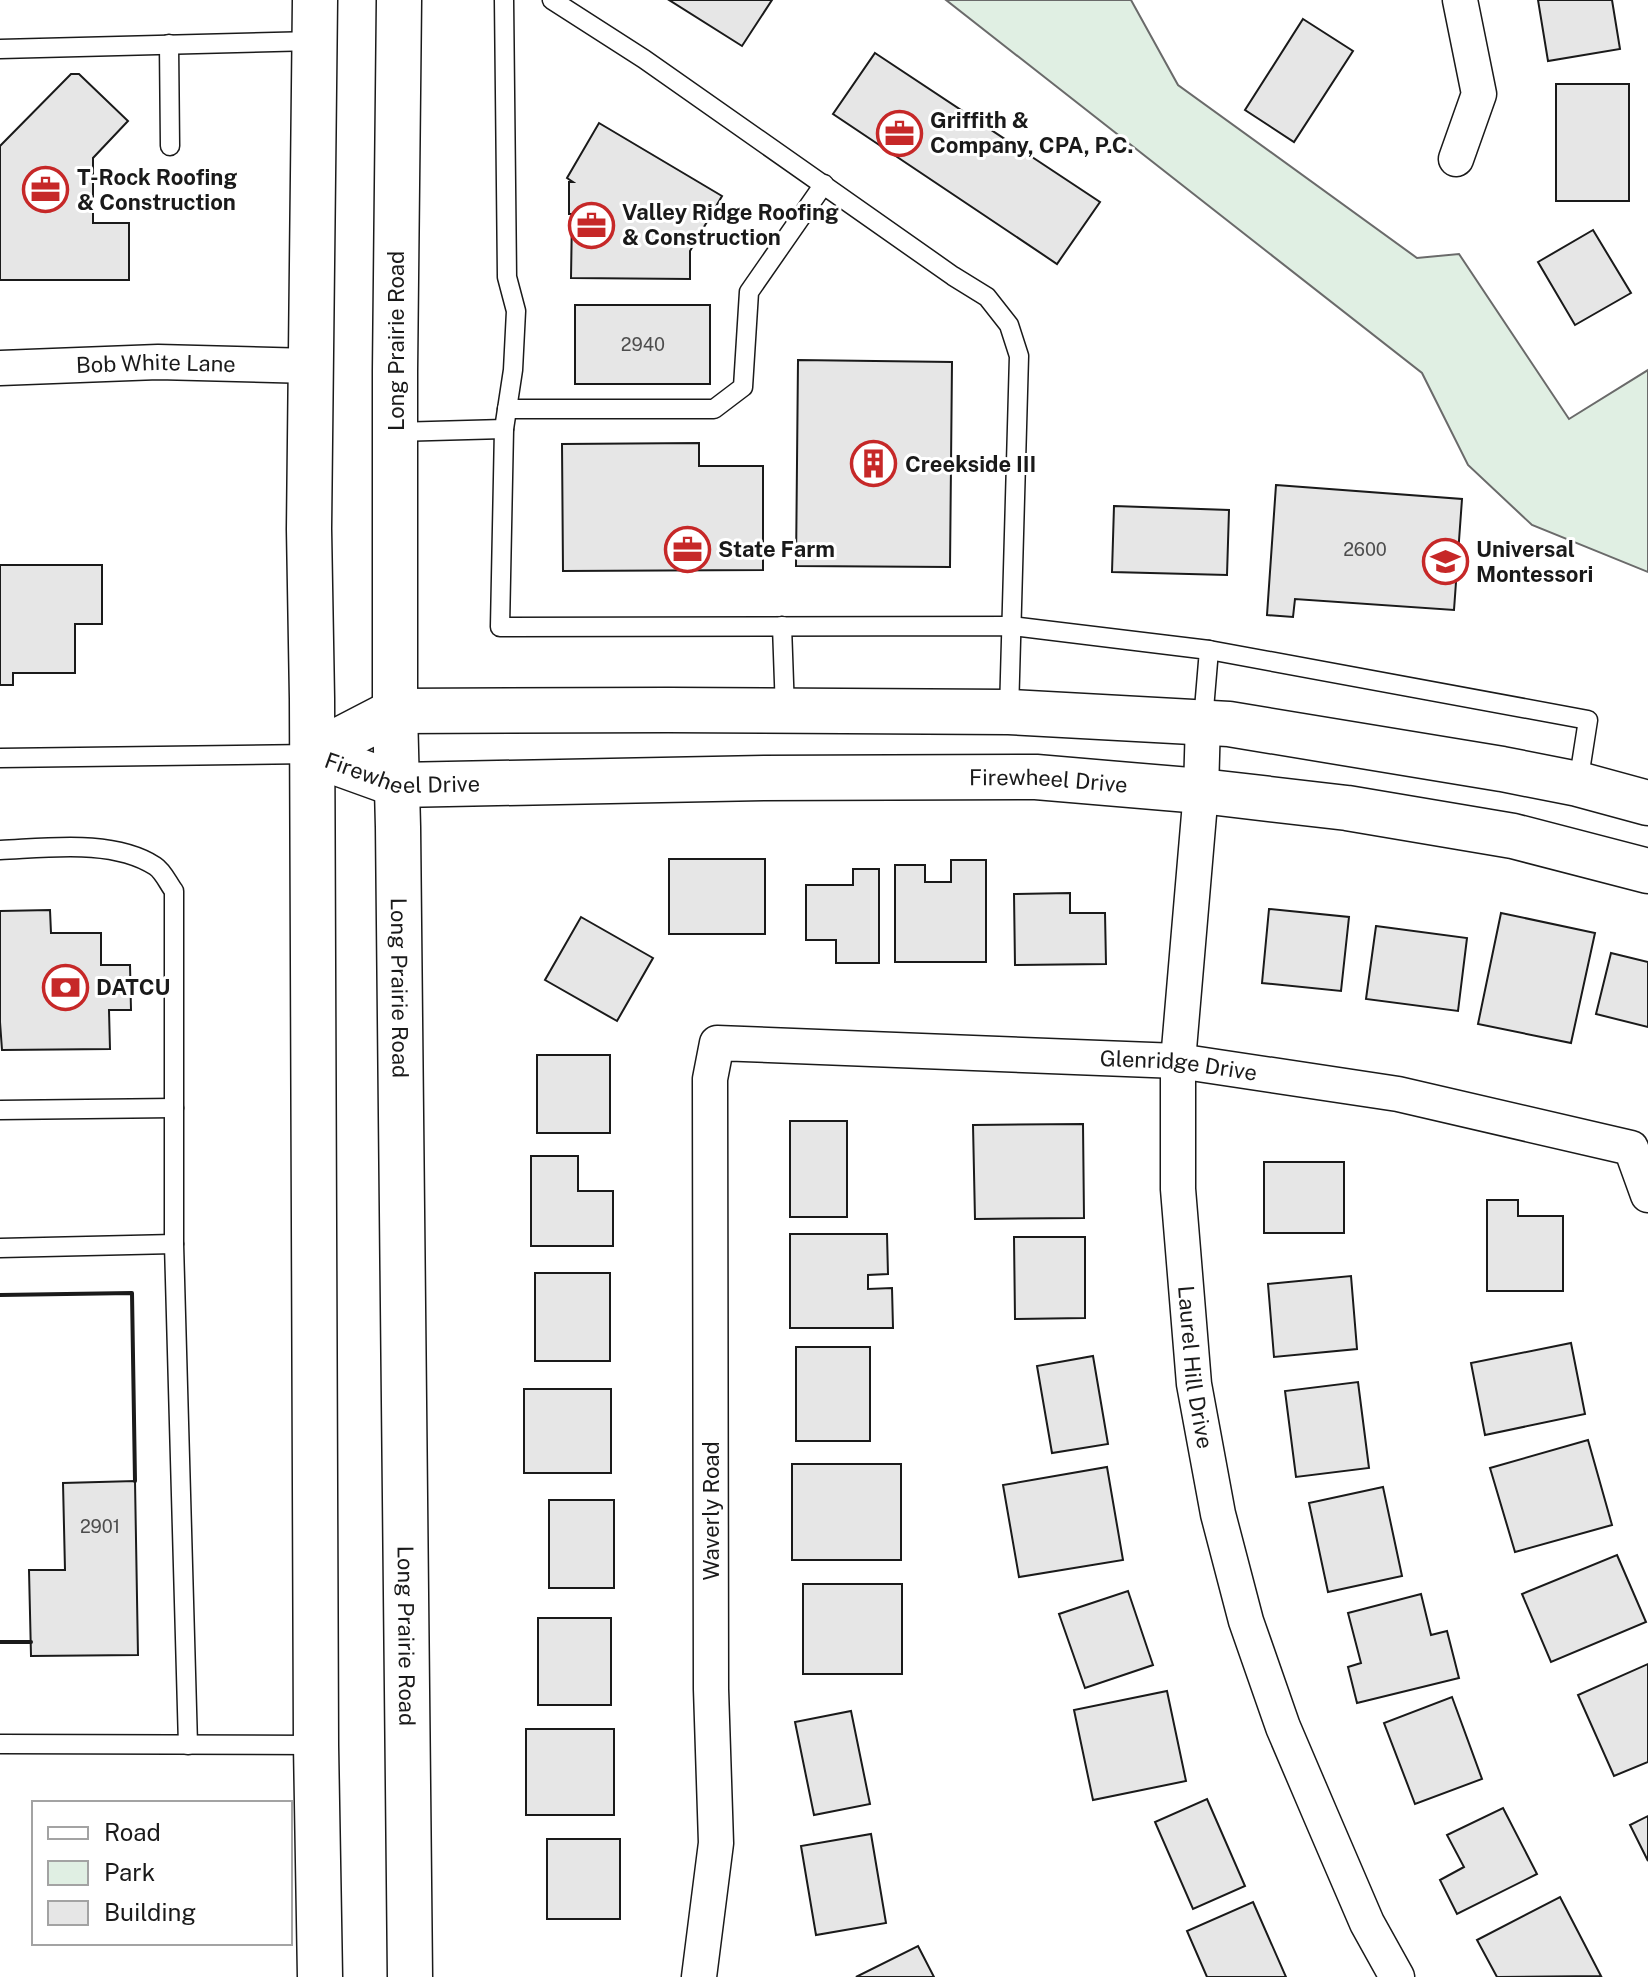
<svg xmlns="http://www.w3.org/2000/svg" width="1648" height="1977" font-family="'Public Sans',sans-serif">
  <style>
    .green { fill: #e0efe3; stroke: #6a6a6a; stroke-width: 2 }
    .building { fill: #e6e6e6; stroke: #1a1a1a; stroke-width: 2 }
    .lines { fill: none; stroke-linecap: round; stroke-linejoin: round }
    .lane-casing { stroke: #1a1a1a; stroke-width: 21 }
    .street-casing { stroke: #1a1a1a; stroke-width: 37 }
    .secondary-casing { stroke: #1a1a1a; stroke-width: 47 }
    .primary-casing { stroke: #1a1a1a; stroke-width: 47 }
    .lane { stroke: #fff; stroke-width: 18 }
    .street { stroke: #fff; stroke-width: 34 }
    .secondary { stroke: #fff; stroke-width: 44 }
    .primary { stroke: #fff; stroke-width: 44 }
    .wall { stroke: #1a1a1a; stroke-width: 4 }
    .labels { text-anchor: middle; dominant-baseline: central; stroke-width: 6; stroke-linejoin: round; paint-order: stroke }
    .number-label { font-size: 18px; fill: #4d4d4d }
    .poi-label { font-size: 22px; font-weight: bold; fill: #1a1a1a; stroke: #fff; text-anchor: start }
    .street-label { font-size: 22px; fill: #1a1a1a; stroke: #fff }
  </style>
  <rect width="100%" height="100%" fill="#fff"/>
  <path class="green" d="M 946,0 L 1131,0 L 1178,85 L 1417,258 L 1459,254 L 1569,419 L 1648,370 L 1648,572 L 1532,525 L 1468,465 L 1422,373 Z"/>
  <g class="building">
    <path d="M 669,0 L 772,0 L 742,46 Z"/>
    <path d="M 1538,0 L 1612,0 L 1620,49 L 1548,61 Z"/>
    <path d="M 1303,19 L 1353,51 L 1294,142 L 1245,110 Z"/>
    <path d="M 875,53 L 1100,202 L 1057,264 L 833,114 Z"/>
    <path d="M 71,74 L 79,74 L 128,121 L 93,158 L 93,223 L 129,223 L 129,280 L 0,280 L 0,146 Z"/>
    <rect x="1556" y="84" width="73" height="117"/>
    <path d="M 599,123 L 722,196 L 690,251 L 690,279 L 571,278 L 572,214 L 569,214 L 569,182 L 573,182 L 567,178 Z"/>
    <path d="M 1593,230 L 1631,293 L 1575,325 L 1538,262 Z"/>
    <rect x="575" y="305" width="135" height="79"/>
    <path d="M 798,360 L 952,362 L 950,567 L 796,566 Z"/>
    <path d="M 699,443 L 699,466 L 763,466 L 763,570 L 563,571 L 562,444 Z"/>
    <path d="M 1276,485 L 1462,499 L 1454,610 L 1295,599 L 1293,617 L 1267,615 Z"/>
    <path d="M 1114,506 L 1229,510 L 1227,575 L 1112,572 Z"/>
    <path d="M 0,565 L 102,565 L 102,624 L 75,624 L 75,673 L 13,673 L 13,685 L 0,685 Z"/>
    <rect x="669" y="859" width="96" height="75"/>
    <path d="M 951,860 L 986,860 L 986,962 L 895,962 L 895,865 L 925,865 L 925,882 L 951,882 Z"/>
    <path d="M 853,869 L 879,869 L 879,963 L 836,963 L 836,940 L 806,940 L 806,885 L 853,885 Z"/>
    <path d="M 1070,893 L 1070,913 L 1105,913 L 1106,964 L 1015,965 L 1014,894 Z"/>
    <path d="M 1269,909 L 1349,917 L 1341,991 L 1262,983 Z"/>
    <path d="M 50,910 L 51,933 L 101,933 L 101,965 L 130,965 L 131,1010 L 109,1010 L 110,1049 L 2,1050 L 0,1022 L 0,911 Z"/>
    <path d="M 1501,913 L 1595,933 L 1571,1043 L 1478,1024 Z"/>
    <path d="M 581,917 L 653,958 L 617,1021 L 545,980 Z"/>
    <path d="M 1376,926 L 1467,938 L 1458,1011 L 1366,999 Z"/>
    <path d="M 1611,953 L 1648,962 L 1648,1027 L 1596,1014 Z"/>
    <rect x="537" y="1055" width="73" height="78"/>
    <rect x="790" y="1121" width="57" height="96"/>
    <path d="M 1083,1124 L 1084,1218 L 975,1219 L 973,1125 Z"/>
    <path d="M 531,1156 L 578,1156 L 578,1191 L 613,1191 L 613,1246 L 531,1246 Z"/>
    <rect x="1264" y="1162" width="80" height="71"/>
    <path d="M 1487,1200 L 1518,1200 L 1518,1216 L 1563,1216 L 1563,1291 L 1487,1291 Z"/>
    <path d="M 790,1234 L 887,1234 L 888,1274 L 868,1275 L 868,1289 L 892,1288 L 893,1328 L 790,1328 Z"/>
    <path d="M 1014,1237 L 1085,1237 L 1085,1318 L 1015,1319 Z"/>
    <rect x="535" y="1273" width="75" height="88"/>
    <path d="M 1351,1276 L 1357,1349 L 1274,1357 L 1268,1284 Z"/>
    <path d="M 1571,1343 L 1585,1414 L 1485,1435 L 1471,1363 Z"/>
    <rect x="796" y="1347" width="74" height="94"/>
    <path d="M 1093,1356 L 1108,1444 L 1052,1453 L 1037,1366 Z"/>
    <path d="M 1358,1382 L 1369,1468 L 1296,1477 L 1285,1391 Z"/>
    <rect x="524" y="1389" width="87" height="84"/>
    <path d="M 1588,1440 L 1612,1525 L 1515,1552 L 1490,1468 Z"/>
    <rect x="792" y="1464" width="109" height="96"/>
    <path d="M 1107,1467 L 1123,1560 L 1019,1577 L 1003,1485 Z"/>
    <path d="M 135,1481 L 138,1655 L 31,1656 L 29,1570 L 65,1570 L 63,1483 Z"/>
    <path d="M 1383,1487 L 1402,1576 L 1328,1592 L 1309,1503 Z"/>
    <rect x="549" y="1500" width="65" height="88"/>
    <path d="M 1617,1555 L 1646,1622 L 1551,1662 L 1522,1594 Z"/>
    <rect x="803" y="1584" width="99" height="90"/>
    <path d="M 1128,1591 L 1153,1665 L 1085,1688 L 1059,1614 Z"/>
    <path d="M 1421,1594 L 1431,1635 L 1447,1631 L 1459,1678 L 1357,1703 L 1348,1667 L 1361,1663 L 1348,1613 Z"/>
    <rect x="538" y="1618" width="73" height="87"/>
    <path d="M 1648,1664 L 1648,1762 L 1614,1776 L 1578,1695 Z"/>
    <path d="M 1167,1691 L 1186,1781 L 1093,1800 L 1074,1710 Z"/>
    <path d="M 1452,1697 L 1482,1779 L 1415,1804 L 1384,1723 Z"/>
    <path d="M 851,1711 L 870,1804 L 814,1815 L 795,1722 Z"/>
    <rect x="526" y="1729" width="88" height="86"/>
    <path d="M 1207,1799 L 1245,1886 L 1193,1909 L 1155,1822 Z"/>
    <path d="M 1503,1808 L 1537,1874 L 1457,1914 L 1440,1880 L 1464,1867 L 1447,1835 Z"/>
    <path d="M 1648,1816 L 1648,1861 L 1630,1825 Z"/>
    <path d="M 871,1834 L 886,1923 L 816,1935 L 801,1846 Z"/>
    <rect x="547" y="1839" width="73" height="80"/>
    <path d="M 1560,1897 L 1601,1976 L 1497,1977 L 1477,1940 Z"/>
    <path d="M 1253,1902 L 1286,1977 L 1207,1977 L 1187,1931 Z"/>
    <path d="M 918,1946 L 934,1977 L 856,1977 Z"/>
  </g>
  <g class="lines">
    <defs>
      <g id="lane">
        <path d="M 552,0 L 644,59 L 953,276 L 987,297 L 1009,325 L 1019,356 L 1009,712"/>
        <path d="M 169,44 L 170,146"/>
        <path d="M 0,49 L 314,41"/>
        <path d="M 507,409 L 714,409 L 743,387 L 749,292 L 824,184"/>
        <path d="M 504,429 L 500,627 L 1012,626 L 1209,650 L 1203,721"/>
        <path d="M 395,432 L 504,429 L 513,370 L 516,311 L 507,277 L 504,0"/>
        <path d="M 782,626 L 785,711"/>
        <path d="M 1209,650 L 1588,720 L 1578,784"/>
        <path d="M 0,758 L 312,754"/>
        <path d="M 0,850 C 48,848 113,839 155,866 C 163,871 168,883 174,891 L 174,1244"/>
        <path d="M 0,1110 L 174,1108"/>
        <path d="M 0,1248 L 174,1244 L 188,1745"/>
        <path d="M 0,1744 L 316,1745"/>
      </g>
      <g id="street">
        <path d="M 1456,159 L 1479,94 L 1460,0"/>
        <path id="s1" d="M 0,368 L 158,362 L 311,366"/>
        <path id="s2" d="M 1203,721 L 1201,791 L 1178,1061 L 1178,1189 L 1194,1384 L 1218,1514 L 1246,1621 L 1283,1727 L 1321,1816 L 1367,1923 L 1397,1977"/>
        <path id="s3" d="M 699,1977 L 716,1843 L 711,1689 L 710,1079 L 717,1043 L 1178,1061 L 1398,1094 L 1631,1148 L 1648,1195"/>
      </g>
      <g id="secondary">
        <path d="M 312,754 L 395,711 L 668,710 L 1009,712 L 1229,724 L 1502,769 L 1578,784 L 1648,803"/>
        <path id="s4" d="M 312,754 L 398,785 L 764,778 L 1036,777 L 1201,791 L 1347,808 L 1513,836 L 1648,871"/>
      </g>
      <g id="primary">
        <path d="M 315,0 L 309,529 L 312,699 L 316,1745 L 320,1977"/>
        <path id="s5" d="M 399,0 L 395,371 L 395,711 L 398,827 L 410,1977"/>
      </g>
    </defs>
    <use href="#lane" class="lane-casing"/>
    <use href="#street" class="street-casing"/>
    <use href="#secondary" class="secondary-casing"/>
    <use href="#primary" class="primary-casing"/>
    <use href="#lane" class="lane"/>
    <use href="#street" class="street"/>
    <use href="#secondary" class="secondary"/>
    <use href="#primary" class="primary"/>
    <g class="wall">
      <path d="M 0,1295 L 132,1293 L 135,1481"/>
      <path d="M 0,1642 L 31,1642"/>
    </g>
  </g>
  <defs>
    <symbol id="office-ring" viewBox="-11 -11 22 22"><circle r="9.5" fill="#fff" stroke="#c62828" stroke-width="1.5"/><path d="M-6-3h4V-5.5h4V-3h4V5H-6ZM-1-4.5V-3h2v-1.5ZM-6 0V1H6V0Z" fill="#c62828"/></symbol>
    <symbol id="building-ring" viewBox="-11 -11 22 22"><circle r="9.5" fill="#fff" stroke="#c62828" stroke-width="1.5"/><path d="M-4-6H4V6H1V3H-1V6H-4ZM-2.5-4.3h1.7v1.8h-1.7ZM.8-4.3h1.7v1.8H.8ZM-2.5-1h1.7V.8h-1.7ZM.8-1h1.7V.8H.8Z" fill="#c62828"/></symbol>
    <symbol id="school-ring" viewBox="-11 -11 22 22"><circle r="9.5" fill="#fff" stroke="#c62828" stroke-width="1.5"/><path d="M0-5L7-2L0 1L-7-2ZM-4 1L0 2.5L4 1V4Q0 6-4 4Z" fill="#c62828"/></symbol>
    <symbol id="bank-ring" viewBox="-11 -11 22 22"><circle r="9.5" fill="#fff" stroke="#c62828" stroke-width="1.5"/><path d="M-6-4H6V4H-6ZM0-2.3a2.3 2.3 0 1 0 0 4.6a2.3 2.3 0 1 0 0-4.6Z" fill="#c62828"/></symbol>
  </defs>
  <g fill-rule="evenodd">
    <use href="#office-ring" x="874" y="108" width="51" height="51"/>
    <use href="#office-ring" x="20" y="164" width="51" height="51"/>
    <use href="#office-ring" x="566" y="200" width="51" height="51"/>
    <use href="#building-ring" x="848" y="438" width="51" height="51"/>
    <use href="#office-ring" x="662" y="524" width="51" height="51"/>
    <use href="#school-ring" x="1420" y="536" width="51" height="51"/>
    <use href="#bank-ring" x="40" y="962" width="51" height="51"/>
  </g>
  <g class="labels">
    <g class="number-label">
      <text x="643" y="344">2940</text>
      <text x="1365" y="549">2600</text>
      <text x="100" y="1526">2901</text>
    </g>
    <g class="poi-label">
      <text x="930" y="120">Griffith &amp;<tspan x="930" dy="25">Company, CPA, P.C.</tspan></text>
      <text x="77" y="177">T-Rock Roofing<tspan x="77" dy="25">&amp; Construction</tspan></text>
      <text x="622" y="212">Valley Ridge Roofing<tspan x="622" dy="25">&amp; Construction</tspan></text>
      <text x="905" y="464">Creekside III</text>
      <text x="718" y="549">State Farm</text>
      <text x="1476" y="549">Universal<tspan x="1476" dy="25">Montessori</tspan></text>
      <text x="96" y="987">DATCU</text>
    </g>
    <g class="street-label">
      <text transform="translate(396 341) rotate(-90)">Long Prairie Road</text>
      <text stroke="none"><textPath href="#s1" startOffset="156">Bob White Lane</textPath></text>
      <text stroke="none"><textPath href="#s4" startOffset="94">Firewheel Drive</textPath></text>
      <text stroke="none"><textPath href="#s4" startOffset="742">Firewheel Drive</textPath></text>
      <text stroke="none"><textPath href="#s5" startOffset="988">Long Prairie Road</textPath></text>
      <text stroke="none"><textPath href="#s3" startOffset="1398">Glenridge Drive</textPath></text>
      <text stroke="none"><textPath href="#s2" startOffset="648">Laurel Hill Drive</textPath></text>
      <text transform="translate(711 1511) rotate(-90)">Waverly Road</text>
      <text stroke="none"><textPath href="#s5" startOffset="1636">Long Prairie Road</textPath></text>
    </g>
  </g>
  <rect x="32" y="1801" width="260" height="144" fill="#ffffff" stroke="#a3a3a3" stroke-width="2"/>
  <rect x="48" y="1827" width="40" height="12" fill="#ffffff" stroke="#a3a3a3" stroke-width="2"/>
  <text x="104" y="1841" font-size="24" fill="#1a1a1a">Road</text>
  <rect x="48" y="1861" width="40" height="24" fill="#e0efe3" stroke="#a3a3a3" stroke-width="2"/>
  <text x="104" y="1881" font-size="24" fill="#1a1a1a">Park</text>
  <rect x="48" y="1901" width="40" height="24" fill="#e6e6e6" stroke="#a3a3a3" stroke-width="2"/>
  <text x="104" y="1921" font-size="24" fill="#1a1a1a">Building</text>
</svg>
